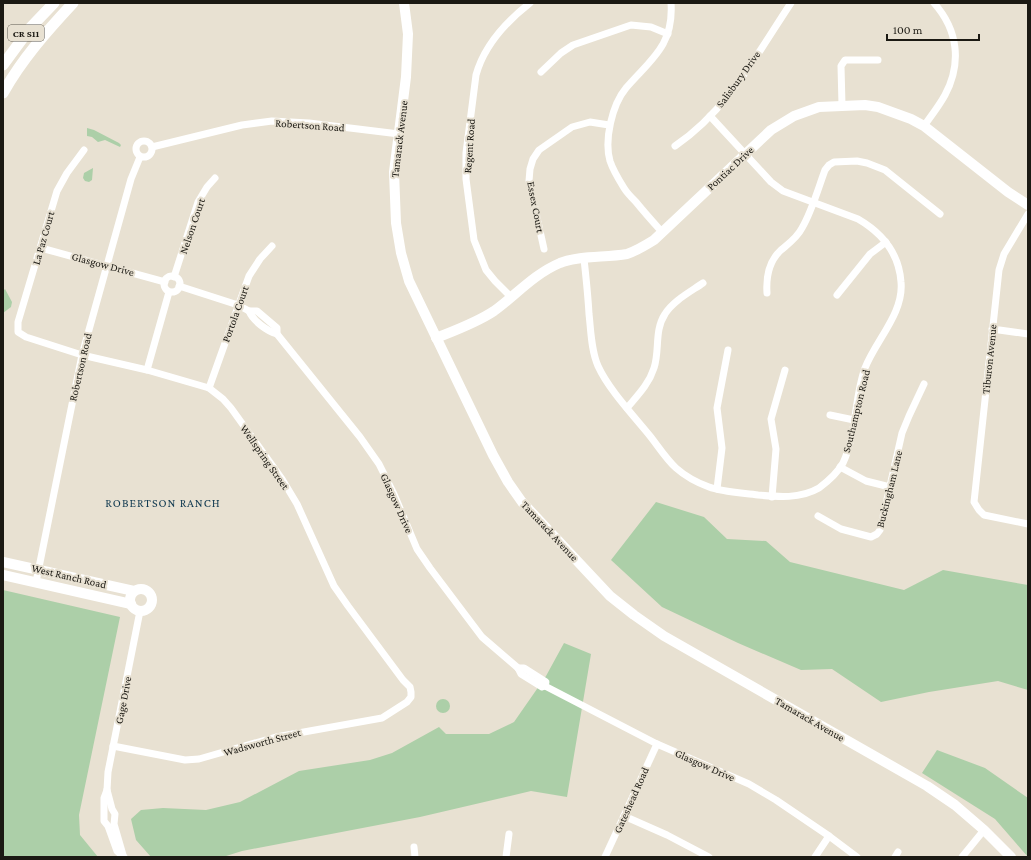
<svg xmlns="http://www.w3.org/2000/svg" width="1031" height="860" font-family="'Crimson Pro',serif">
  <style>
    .green { fill: #accfa8 }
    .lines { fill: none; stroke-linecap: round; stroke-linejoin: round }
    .street { stroke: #fff; stroke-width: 7 }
    .secondary { stroke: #fff; stroke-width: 10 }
    .primary { stroke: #fff; stroke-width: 11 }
    .labels { text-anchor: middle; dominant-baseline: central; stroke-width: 4; stroke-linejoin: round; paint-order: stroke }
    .shield { fill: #e8e1d2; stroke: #58554c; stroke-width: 1 }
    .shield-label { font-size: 10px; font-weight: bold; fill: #1b1913 }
    .street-label { font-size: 11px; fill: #1b1913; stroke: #e8e1d2 }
    .neighbourhood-label { font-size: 12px; letter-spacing: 1px; fill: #113a51; stroke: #e8e1d2 }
  </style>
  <rect width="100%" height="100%" fill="#e8e1d2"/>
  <g class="green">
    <path d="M 87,128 L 94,130 L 119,143 L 121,145 L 120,147 L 105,140 L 98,142 L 92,137 L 87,136 Z"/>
    <path d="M 93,168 L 92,180 L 89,182 L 85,181 L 83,178 L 84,173 Z"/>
    <path d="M 5,289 L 12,302 L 11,307 L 3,313 L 3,291 Z"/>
    <path d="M 656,502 L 704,517 L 727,539 L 766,541 L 790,562 L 904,590 L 943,570 L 1028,585 L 1028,690 L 998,681 L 929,692 L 881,702 L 832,669 L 801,670 L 738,643 L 662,607 L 611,560 Z"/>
    <path d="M 3,590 L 120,617 L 79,815 L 80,835 L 98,857 L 3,857 Z"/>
    <path d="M 564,643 L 591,654 L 567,797 L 531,791 L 420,817 L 242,851 L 223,857 L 151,857 L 136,840 L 131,819 L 141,810 L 163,808 L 206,810 L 240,802 L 299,771 L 370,760 L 392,753 L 439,727 L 446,734 L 489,734 L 514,722 L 546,676 Z"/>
    <circle cx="443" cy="706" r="7"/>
    <path d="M 937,750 L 985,768 L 1028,798 L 1028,857 L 995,819 L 922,773 Z"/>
  </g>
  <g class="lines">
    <g class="street">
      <path d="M 541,72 L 561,53 L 573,45 L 631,25 L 651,27 L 668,34"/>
      <path d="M 842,105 L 841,66 L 845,60 L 878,60"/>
      <path d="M 924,126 C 931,116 939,106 945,95 C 962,63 958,30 934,3"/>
      <circle cx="144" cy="149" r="8"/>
      <path d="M 675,146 C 727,111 757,54 791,3"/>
      <path d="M 152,147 L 242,125 L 272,121 L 309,123 L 399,134"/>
      <path d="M 84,150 L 67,173 L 57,191 L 18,322 L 18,332 L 26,337 L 82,355 L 147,370 L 209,388 L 223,399 L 231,408 L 282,479 L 297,504 L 334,586 L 348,606 L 403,680 L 410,687 L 411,692 L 411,697 L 407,702 L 382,718 L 276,737 L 199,759 L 185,760 L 113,746"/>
      <path d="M 1028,214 L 1004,254 L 999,270 L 974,502 L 979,510 L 984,515 L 1028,524"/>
      <path d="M 662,232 C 653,222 644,212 636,202 C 632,198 627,193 624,188 C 619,180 613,170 610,161 C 604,140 612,105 626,88 C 650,60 674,46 671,3"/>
      <path d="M 41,248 L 165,282"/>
      <path d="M 544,249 L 529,181 L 530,169 L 533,159 L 539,150 L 572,127 L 590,122 L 609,125"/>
      <path d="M 584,259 C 586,277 588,296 589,314 C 591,331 591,350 598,366 C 609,390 633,415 650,436 C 658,446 666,459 676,468 C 685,476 698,483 709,487 C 722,492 744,493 758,495 C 778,497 800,499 819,488 C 827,482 838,472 843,463 C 857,433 854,398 865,368 C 876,340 904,313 901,282 C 899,253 882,233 858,219 L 783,191 L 771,182 L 710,116"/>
      <circle cx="172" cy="284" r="8"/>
      <path d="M 174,277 L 198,202 L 207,187 L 215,178"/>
      <path d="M 179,286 L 238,305 L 249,311 L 257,311 L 277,328 L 277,334 L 360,437 L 379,464 L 394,494 L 417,549 L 430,568 L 482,637 L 518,668 L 521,674 L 542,687 L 545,686 L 657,744 L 749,784 L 776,800 L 829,836 L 857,857"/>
      <path d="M 767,293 C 766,278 769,261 781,250 C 788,244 797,238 802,228 C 812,211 818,189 825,170 L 829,165 L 834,162 L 857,161 L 867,163 L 885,170 L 940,214"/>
      <path d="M 837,295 L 870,254 L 886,242"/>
      <path d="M 511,297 L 495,281 L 486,270 L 474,240 L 466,179 L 466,153 L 476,75 C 484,46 507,21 530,3"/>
      <path d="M 249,311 C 253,321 267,331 277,334"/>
      <path d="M 992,329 L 1028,334"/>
      <path d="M 147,370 L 169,292"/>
      <path d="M 209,388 L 249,276 L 260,259 L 272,246"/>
      <path d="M 627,408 C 638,395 649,384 654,368 C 660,350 654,331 665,314 C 673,301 690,292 703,283"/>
      <path d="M 830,415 L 854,420"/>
      <path d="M 840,467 L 866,481 L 890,487"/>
      <path d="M 717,489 L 722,448 L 717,408 L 728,350"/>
      <path d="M 772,497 L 776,449 L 771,419 L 785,370"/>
      <path d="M 818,516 L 841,529 L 871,537 L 877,534 L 880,530 L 902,433 L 909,416 L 924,384"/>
      <path d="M 36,582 L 82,355 L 131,179 L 140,157"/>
      <path d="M 518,668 L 524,668 L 546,682 L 545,686"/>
      <path d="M 107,790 L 112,809 L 115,814 L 114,824 L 123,855"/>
      <path d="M 624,816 L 667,835 L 709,857"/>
      <path d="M 414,847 L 415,857"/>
      <path d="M 124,857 L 117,851 L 108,826 L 104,821 L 104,798 L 107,790 L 108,772 L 140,611"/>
      <path d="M 506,857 L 509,834"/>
      <path d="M 605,857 L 657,744"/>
      <path d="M 815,857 L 829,836"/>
      <path d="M 895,857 L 898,852"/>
      <path d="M 962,857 L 984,830"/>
    </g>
    <g class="secondary">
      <path d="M 404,3 L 408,34 L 406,77 L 394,172 L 396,223 L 401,253 L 409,281 L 493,455 L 508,482 L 522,502 L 610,596 L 634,615 L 664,636 L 927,786 L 955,805 L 984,830 L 1011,857"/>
      <path d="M 436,338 C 456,330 476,323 494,311 C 516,295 534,274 560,263 C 581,255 605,258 627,254 C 636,251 646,245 654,240 L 771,130 L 794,116 L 819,107 L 865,105 L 878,107 L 911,119 L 924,126 L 1008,192 L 1028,205"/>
      <path d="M 3,562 L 134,591"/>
      <path d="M 3,575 L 131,604"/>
      <circle cx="141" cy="600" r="11"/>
    </g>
    <g class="primary">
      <path d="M 3,65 L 31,27 L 54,3"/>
      <path d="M 3,93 C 22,59 47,31 73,3"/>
    </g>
  </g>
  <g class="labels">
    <rect class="shield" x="8" y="25" width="36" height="16" rx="3"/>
    <g class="shield-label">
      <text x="26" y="33">CR S11</text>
    </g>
    <g class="street-label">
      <text transform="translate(738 79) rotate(-54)">Salisbury Drive</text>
      <text transform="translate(310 125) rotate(4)">Robertson Road</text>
      <text transform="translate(399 139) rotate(-83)">Tamarack Avenue</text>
      <text transform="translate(469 146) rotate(-86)">Regent Road</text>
      <text transform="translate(730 168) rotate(-43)">Pontiac Drive</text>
      <text transform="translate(536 207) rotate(79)">Essex Court</text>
      <text transform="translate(192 226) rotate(-71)">Nelson Court</text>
      <text transform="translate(43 238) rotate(-74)">La Paz Court</text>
      <text transform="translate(103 264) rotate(15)">Glasgow Drive</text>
      <text transform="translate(235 314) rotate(-70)">Portola Court</text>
      <text transform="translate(989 359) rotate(-84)">Tiburon Avenue</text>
      <text transform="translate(80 367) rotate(-77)">Robertson Road</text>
      <text transform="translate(856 411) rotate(-76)">Southampton Road</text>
      <text transform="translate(265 457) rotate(55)">Wellspring Street</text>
      <text transform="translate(889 489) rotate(-76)">Buckingham Lane</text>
      <text transform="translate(397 503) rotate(66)">Glasgow Drive</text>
      <text transform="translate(550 531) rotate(47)">Tamarack Avenue</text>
      <text transform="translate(69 576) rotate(13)">West Ranch Road</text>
      <text transform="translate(123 700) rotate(-79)">Gage Drive</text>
      <text transform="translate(810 719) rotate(30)">Tamarack Avenue</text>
      <text transform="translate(262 742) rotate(-15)">Wadsworth Street</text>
      <text transform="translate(705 765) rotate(24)">Glasgow Drive</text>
      <text transform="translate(631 800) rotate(-66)">Gateshead Road</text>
    </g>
    <g class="neighbourhood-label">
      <text x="163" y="503">ROBERTSON RANCH</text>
    </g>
  </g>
  <rect width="1031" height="860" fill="none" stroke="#1b1913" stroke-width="8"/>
  <path d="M887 34v6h92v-6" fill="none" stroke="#1b1913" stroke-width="2"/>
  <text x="893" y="34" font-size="12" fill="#1b1913" stroke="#e8e1d2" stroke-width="3" paint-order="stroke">100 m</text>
</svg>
